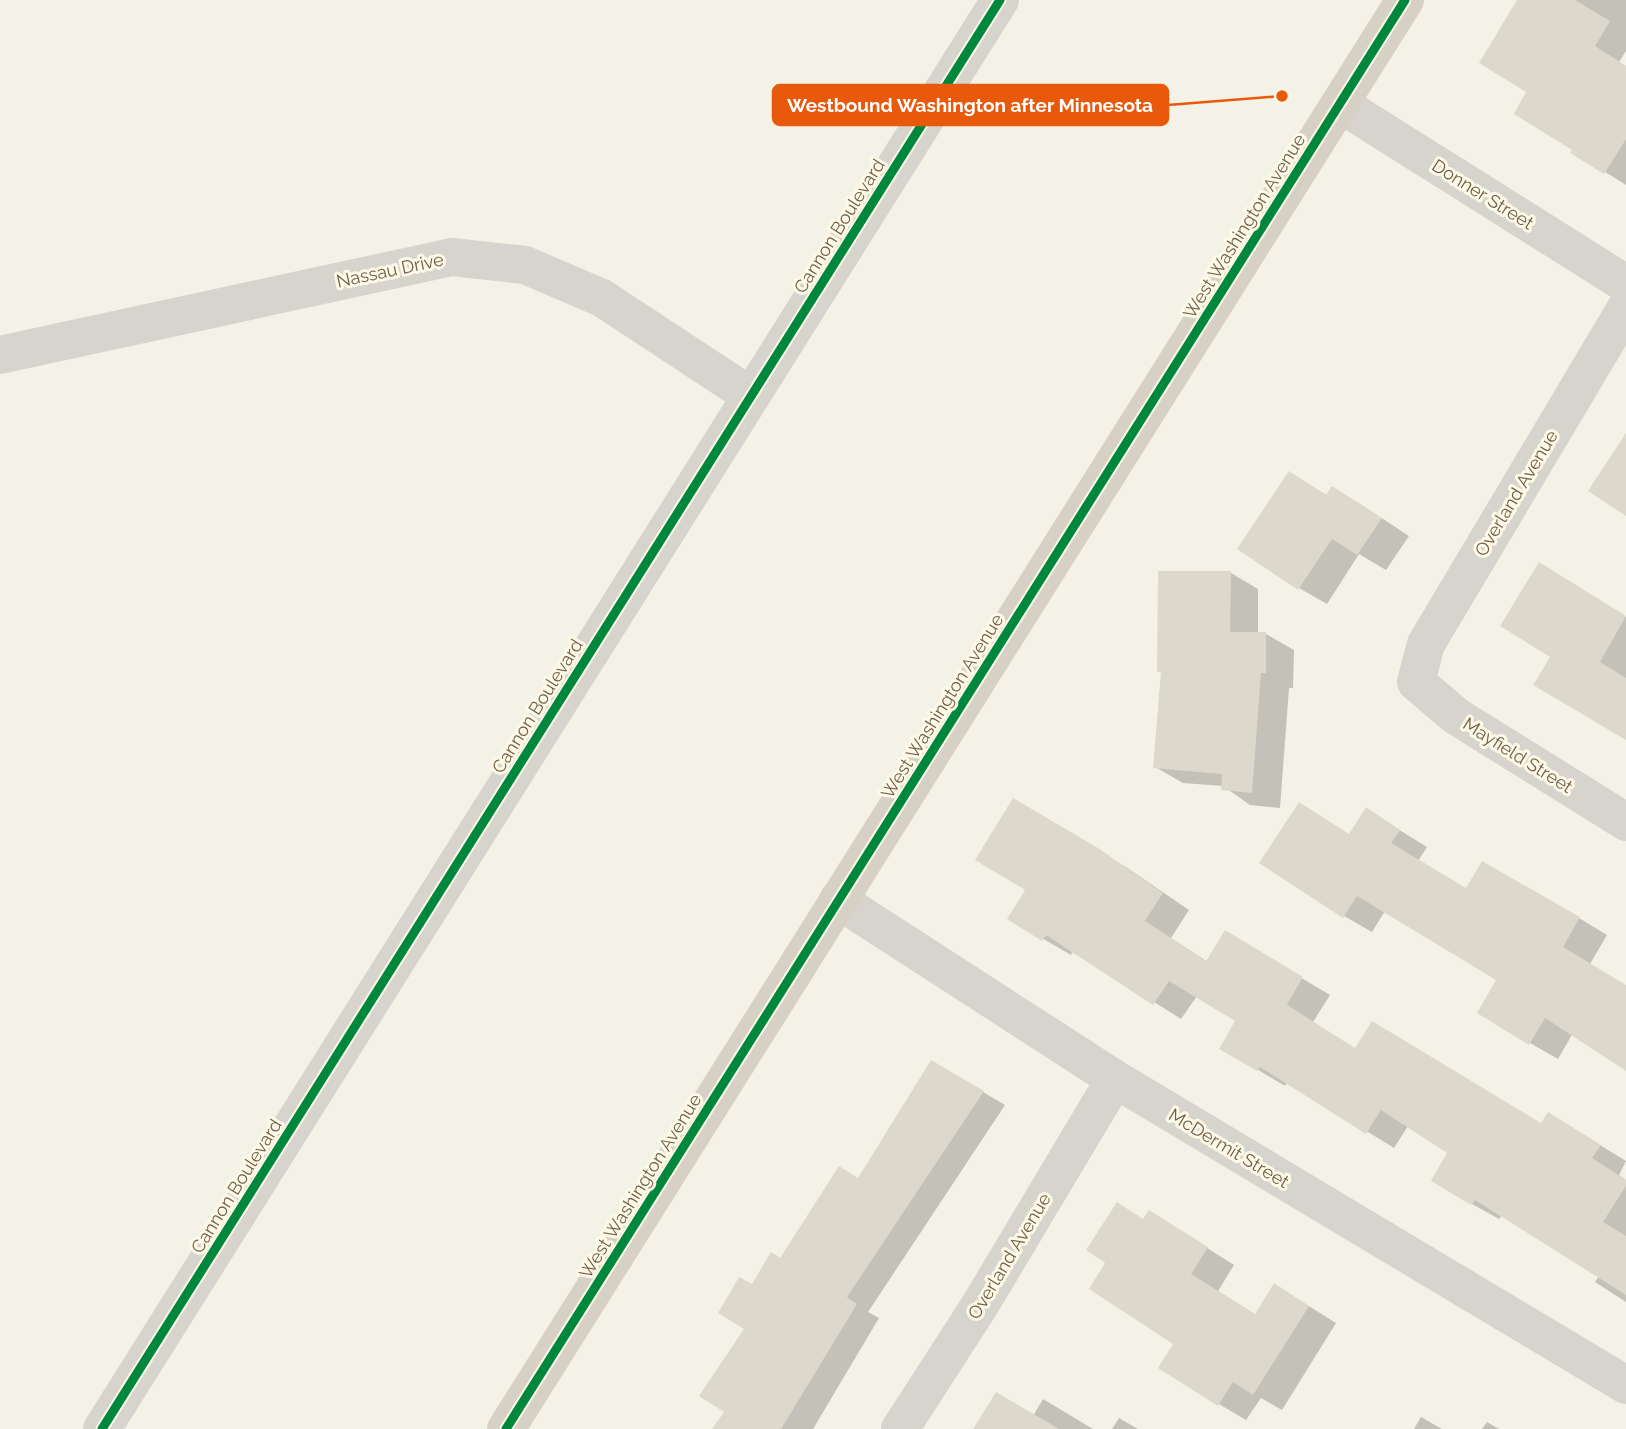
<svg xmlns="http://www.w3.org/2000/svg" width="1626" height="1429" font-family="Raleway,sans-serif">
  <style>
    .shadow { fill: #0003 }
    .building { fill: #ddd8cc }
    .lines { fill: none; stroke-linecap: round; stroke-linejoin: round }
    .minor { stroke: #d7d3cd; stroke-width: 38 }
    .major { stroke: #d6d1c4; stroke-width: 38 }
    .cycleway-casing { stroke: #fdf9e6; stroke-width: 13 }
    .cycleway { stroke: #00873e; stroke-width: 9 }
    .labels { text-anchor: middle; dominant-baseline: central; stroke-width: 6; stroke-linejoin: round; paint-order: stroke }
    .street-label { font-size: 18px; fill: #6e5f4a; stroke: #fdf9e6 }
    .leader { fill: none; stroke: #e8590c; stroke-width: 2.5 }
    .callout-dot { fill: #e8590c; stroke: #fdf9e6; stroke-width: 2.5 }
    .callout { fill: #e8590c; stroke: #e8590c; stroke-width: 2.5 }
    .callout-label { font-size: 19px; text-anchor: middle; font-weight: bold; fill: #fff }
  </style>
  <rect width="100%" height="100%" fill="#f4f2e6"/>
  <g class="shadow">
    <path d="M 1519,0 L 1626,0 L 1626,51 L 1619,62 L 1626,66 L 1626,185 L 1573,152 L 1575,149 L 1529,92 Z"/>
    <path d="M 1290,473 L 1328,496 L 1360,504 L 1409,536 L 1386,570 L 1359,554 L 1327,604 L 1299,588 Z"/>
    <path d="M 1231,573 L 1258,589 L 1258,634 L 1266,634 L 1294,650 L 1293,688 L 1289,688 L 1280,808 L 1250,805 L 1223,786 L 1183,783 L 1155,767 L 1162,673 L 1159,671 Z"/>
    <path d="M 1567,580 L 1626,617 L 1626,739 L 1553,657 Z"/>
    <path d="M 1013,800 L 1126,867 L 1189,910 L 1171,938 L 1208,962 L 1253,949 L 1330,995 L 1313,1022 L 1356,1050 L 1542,1125 L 1549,1114 L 1626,1161 L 1619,1175 L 1626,1180 L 1626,1302 L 1595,1282 L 1599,1276 L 1502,1215 L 1499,1219 L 1472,1204 L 1450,1152 L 1408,1126 L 1394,1148 L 1287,1082 L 1285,1086 L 1221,1048 L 1238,1020 L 1197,996 L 1181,1019 L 1073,951 L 1071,955 L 1009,919 L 1027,889 Z"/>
    <path d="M 1300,804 L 1350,835 L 1367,810 L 1427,847 L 1418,861 L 1467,890 L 1574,915 L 1607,935 L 1590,964 L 1626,987 L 1626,1068 L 1573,1033 L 1558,1059 L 1530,1043 L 1498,980 L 1385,911 L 1372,932 L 1344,916 Z"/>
    <path d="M 932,1062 L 1005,1105 L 868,1312 L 879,1318 L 813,1429 L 715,1429 L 726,1411 L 746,1328 L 752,1287 L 859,1179 Z"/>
    <path d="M 1144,1220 L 1177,1229 L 1234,1265 L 1218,1291 L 1256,1315 L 1275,1285 L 1336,1323 L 1282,1410 L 1261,1398 L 1246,1420 L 1219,1404 L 1176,1343 Z"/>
    <path d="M 1043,1399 L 1093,1429 L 975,1429 L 1033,1416 Z"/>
    <path d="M 1421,1417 L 1442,1429 L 1414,1429 Z"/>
    <path d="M 1119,1418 L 1138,1429 L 1112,1429 Z"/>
    <path d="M 1487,1422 L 1499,1429 L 1482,1429 Z"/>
  </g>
  <g class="building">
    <path d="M 1517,0 L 1575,0 L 1610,21 L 1595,46 L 1626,66 L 1626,139 L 1604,174 L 1570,153 L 1572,150 L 1514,114 L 1526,92 L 1479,63 Z"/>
    <path d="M 1626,433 L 1626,516 L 1588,491 Z"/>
    <path d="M 1289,471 L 1326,495 L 1332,486 L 1382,518 L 1357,555 L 1332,539 L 1298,590 L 1237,549 Z"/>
    <path d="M 1539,562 L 1626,616 L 1600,662 L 1626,678 L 1626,740 L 1533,685 L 1550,657 L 1500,626 Z"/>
    <path d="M 1158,571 L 1231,571 L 1230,632 L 1266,632 L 1266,673 L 1261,673 L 1252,793 L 1221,790 L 1222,774 L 1153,768 L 1161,672 L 1157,672 Z"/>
    <path d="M 1013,798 L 1098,848 L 1163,893 L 1145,921 L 1206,961 L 1225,930 L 1303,977 L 1287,1005 L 1355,1048 L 1372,1021 L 1541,1123 L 1548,1112 L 1601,1145 L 1592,1158 L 1626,1180 L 1626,1186 L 1603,1222 L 1626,1236 L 1626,1295 L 1475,1200 L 1471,1205 L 1431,1181 L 1447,1153 L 1381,1110 L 1366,1134 L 1260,1067 L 1257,1071 L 1219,1049 L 1235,1021 L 1169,981 L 1153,1005 L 1046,935 L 1042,941 L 1007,919 L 1025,890 L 975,860 Z"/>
    <path d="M 1299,802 L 1349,834 L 1366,807 L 1400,830 L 1391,843 L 1466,888 L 1482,861 L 1580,917 L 1563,947 L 1626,985 L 1626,1071 L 1545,1018 L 1529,1045 L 1477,1013 L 1496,980 L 1357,896 L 1343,918 L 1259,863 Z"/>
    <path d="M 931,1060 L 984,1091 L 847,1297 L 857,1304 L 781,1429 L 712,1429 L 724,1412 L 699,1396 L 744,1329 L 718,1313 L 739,1277 L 752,1284 L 771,1252 L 780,1258 L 839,1166 L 858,1178 Z"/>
    <path d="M 1117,1202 L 1143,1219 L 1149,1210 L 1208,1247 L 1191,1274 L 1255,1314 L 1274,1283 L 1309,1306 L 1253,1395 L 1233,1382 L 1218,1406 L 1158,1368 L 1173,1344 L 1089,1289 L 1105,1263 L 1086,1250 Z"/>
    <path d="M 996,1392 L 1059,1429 L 973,1429 Z"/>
  </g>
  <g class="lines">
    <g class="minor">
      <path d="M 1340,104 L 1626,284"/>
      <path d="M 1626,308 L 1426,644 L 1416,682 L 1456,716 L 1626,822"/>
      <path d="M 0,355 L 452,257 L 525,265 L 602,298 L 751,396"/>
      <path d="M 838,900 L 1115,1079 L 1626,1385"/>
      <path d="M 102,1429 L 1000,0"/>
      <path d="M 900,1429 L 980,1305 L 1115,1079"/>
    </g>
    <path class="major" d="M 506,1429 L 1405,0"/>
    <defs>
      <g id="cycleway">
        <path d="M 102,1429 L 1000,0"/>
        <path d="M 506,1429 L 1405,0"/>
      </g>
    </defs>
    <use href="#cycleway" class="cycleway-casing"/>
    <use href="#cycleway" class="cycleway"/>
  </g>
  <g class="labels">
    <g class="street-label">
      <text transform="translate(1483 194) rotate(32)">Donner Street</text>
      <text transform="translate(839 226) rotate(-58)">Cannon Boulevard</text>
      <text transform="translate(1244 226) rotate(-58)">West Washington Avenue</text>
      <text transform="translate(390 270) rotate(-12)">Nassau Drive</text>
      <text transform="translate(1516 493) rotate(-59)">Overland Avenue</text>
      <text transform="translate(537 706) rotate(-58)">Cannon Boulevard</text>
      <text transform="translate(942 706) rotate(-58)">West Washington Avenue</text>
      <text transform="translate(1518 755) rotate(32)">Mayfield Street</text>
      <text transform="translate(1229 1148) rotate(31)">McDermit Street</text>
      <text transform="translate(236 1186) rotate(-58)">Cannon Boulevard</text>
      <text transform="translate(640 1186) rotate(-58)">West Washington Avenue</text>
      <text transform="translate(1009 1256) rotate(-59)">Overland Avenue</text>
    </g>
  </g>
  <path class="leader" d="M1282 96L1168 105"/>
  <circle class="callout-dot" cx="1282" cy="96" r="7"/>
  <rect class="callout" x="773" y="85" width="395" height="40" rx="7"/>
  <g class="callout-label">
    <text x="970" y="112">Westbound Washington after Minnesota</text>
  </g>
</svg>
